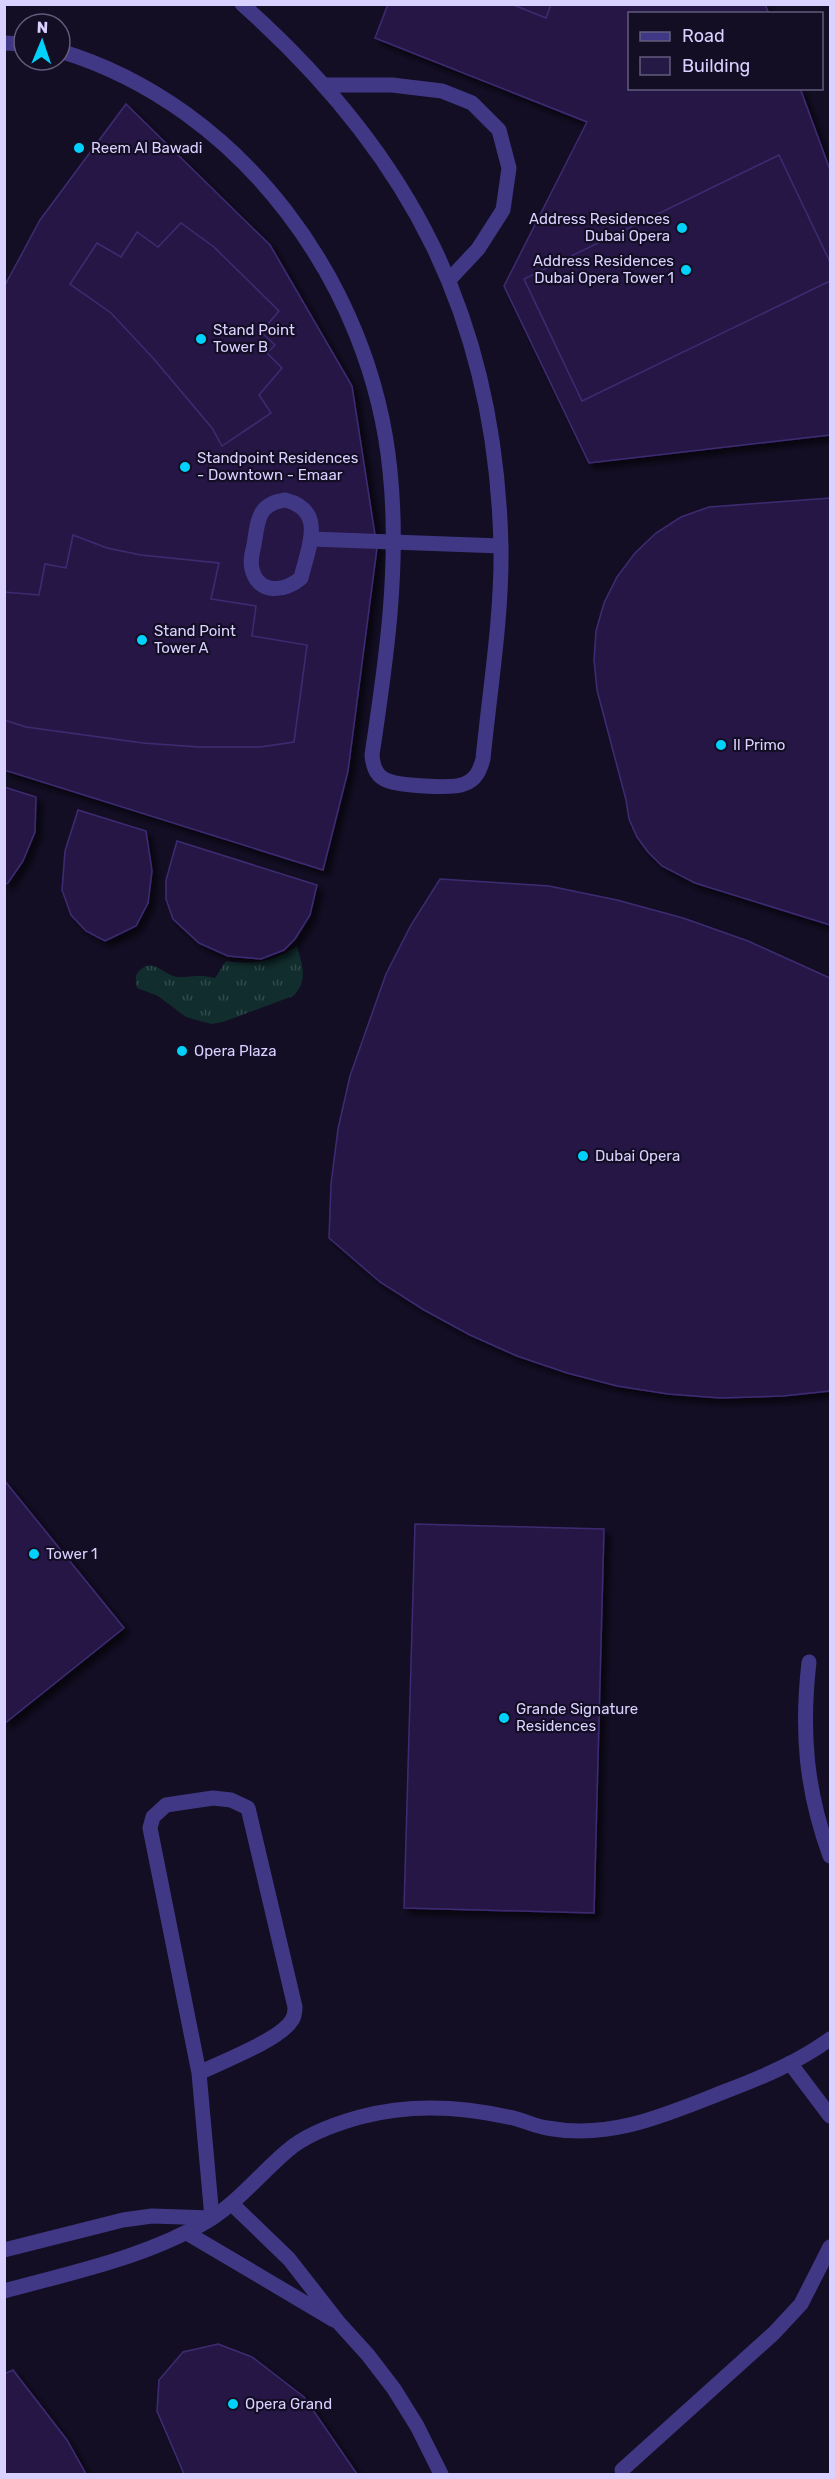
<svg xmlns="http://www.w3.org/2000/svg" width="835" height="2479" font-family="Rubik,sans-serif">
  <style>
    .grass { fill: url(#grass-tufts) }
    .building { fill: #251945; stroke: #3e2b72; stroke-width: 1.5; filter: url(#shadow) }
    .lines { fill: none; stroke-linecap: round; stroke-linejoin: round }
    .lane { stroke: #403884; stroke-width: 15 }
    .street { stroke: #403884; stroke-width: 15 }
    .poi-dot { fill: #00d2fc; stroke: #130e24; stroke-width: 2 }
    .labels { text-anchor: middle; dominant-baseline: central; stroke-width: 4.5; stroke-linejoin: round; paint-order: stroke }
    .poi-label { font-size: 15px; fill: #d9d1ff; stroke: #130e24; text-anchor: start }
  </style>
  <defs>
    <pattern id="grass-tufts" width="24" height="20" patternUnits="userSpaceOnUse" patternTransform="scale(1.5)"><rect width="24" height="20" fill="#112d2e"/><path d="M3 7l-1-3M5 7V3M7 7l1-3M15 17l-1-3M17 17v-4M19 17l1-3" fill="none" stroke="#334a4d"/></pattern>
    <filter id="shadow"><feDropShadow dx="5.5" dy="5.5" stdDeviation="3" flood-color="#0009"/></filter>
  </defs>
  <rect width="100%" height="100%" fill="#130e24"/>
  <path class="grass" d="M 297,946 C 302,965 309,981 293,996 L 223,1022 L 211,1024 L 186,1017 L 158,996 L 137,988 C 136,981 134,976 139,971 C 153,956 165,977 178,977 C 193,977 198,974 215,978 L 226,961 C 254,965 273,962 297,946 Z"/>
  <g class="building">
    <path d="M 388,4 L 765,4 L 769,14 L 630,14 L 630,88 L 800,88 L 830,170 L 830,435 L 589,463 L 504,286 L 587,122 L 375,38 Z"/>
    <path d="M 511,4 L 551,4 L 546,18 Z"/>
    <path d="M 126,104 L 270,245 L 352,386 L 377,548 L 348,771 L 323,870 L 4,770 L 4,287 L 40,220 Z"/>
    <path d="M 779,155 L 830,262 L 830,281 L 582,401 L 524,279 Z"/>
    <path d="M 181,223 L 214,247 L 279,311 L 261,332 L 275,345 L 267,353 L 282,368 L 259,395 L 271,413 L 222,446 L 212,428 L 153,358 L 111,313 L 70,284 L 97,243 L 121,257 L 137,232 L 158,247 Z"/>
    <path d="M 830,498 L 830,925 L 695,883 L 662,866 L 648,852 L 637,837 L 629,819 L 626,800 L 597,690 L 594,660 L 596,631 L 604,603 L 617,577 L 635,553 L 656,533 L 681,517 L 709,507 Z"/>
    <path d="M 73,535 L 107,548 L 141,555 L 219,563 L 211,599 L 256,606 L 252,636 L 307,645 L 294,742 L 260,747 L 199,747 L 143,743 L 26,727 L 4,720 L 4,592 L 39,595 L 45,564 L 66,568 Z"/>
    <path d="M 4,787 L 36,797 L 35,832 L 23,861 L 8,883 L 4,885 Z"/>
    <path d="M 78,810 L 146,831 L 152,871 L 148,903 L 136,926 L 105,941 L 86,931 L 71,915 L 62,890 L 65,851 Z"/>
    <path d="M 177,841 L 317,885 L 310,915 L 295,939 L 284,950 L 261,959 L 228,956 L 199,943 L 173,919 L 166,899 L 166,880 Z"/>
    <path d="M 440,879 L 549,886 L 617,900 L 683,918 L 748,941 L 830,978 L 830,1391 L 783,1396 L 720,1398 L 668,1394 L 617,1386 L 567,1373 L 517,1356 L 470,1335 L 424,1310 L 380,1282 L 329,1238 L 331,1184 L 338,1129 L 350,1076 L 386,974 L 411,925 Z"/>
    <path d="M 4,1480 L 124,1628 L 4,1724 Z"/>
    <path d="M 415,1524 L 604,1529 L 594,1913 L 404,1908 Z"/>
    <path d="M 218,2344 L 252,2357 L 304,2397 L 357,2474 L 184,2474 L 157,2411 L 159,2380 L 183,2352 Z"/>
    <path d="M 13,2370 L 67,2440 L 86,2474 L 4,2474 L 4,2374 Z"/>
  </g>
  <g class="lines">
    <g class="lane">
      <path d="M 790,2063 L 830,2116"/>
      <path d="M 199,2073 C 221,2062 280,2040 292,2020 C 294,2017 295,2011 295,2007 L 248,1808 L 231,1800 L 213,1798 L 166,1805 L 153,1817 L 150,1828 L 199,2073 L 212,2218"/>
      <path d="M 232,2204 L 289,2259 L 339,2323 L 368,2355 L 394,2389 L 417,2426 L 441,2474"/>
      <path d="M 187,2233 L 334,2320"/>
      <path d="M 622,2470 L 774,2333 L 801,2304 L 830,2247"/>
    </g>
    <g class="street">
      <path d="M 4,43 L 24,44"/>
      <path d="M 60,51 C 242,106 372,285 390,471 C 400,566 386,662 372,755 C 373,765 375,774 384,779 C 396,786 453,789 464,784 C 476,780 480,770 483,759 C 490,688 502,617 501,547 C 496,319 411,154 242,4"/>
      <path d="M 326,85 L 392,85 L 442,91 L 472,103 L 499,130 L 509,168 L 503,210 L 478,249 L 449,280"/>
      <path d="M 285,500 C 327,510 308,548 301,578 C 285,592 258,595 252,569 C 250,561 252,553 254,545 C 258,521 257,504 285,500 Z"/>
      <path d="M 311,539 L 501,546"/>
      <path d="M 809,1662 C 801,1732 806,1790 830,1856"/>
      <path d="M 4,2250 L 123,2220 L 152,2216 L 212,2218"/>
      <path d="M 4,2291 C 74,2272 147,2257 209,2220 C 239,2201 260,2174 287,2151 C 306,2134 335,2124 360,2117 C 409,2104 459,2106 508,2117 C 521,2119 534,2126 547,2128 C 612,2140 667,2114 726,2091 C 763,2077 798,2062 830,2039"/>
    </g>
  </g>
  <g class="poi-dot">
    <circle cx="79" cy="148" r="6"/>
    <circle cx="682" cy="228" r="6"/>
    <circle cx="686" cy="270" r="6"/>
    <circle cx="201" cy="339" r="6"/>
    <circle cx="185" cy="467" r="6"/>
    <circle cx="142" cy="640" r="6"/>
    <circle cx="721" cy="745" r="6"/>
    <circle cx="182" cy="1051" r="6"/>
    <circle cx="583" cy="1156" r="6"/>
    <circle cx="34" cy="1554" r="6"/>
    <circle cx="504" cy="1718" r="6"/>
    <circle cx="233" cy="2404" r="6"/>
  </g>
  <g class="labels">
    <g class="poi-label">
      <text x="91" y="148">Reem Al Bawadi</text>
      <text x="670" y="219" text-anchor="end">Address Residences<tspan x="670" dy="17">Dubai Opera</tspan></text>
      <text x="674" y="261" text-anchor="end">Address Residences<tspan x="674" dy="17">Dubai Opera Tower 1</tspan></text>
      <text x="213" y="330">Stand Point<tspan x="213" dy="17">Tower B</tspan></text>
      <text x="197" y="458">Standpoint Residences<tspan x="197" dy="17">- Downtown - Emaar</tspan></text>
      <text x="154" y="631">Stand Point<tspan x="154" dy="17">Tower A</tspan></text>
      <text x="733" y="745">Il Primo</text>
      <text x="194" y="1051">Opera Plaza</text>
      <text x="595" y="1156">Dubai Opera</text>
      <text x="46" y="1554">Tower 1</text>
      <text x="516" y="1709">Grande Signature<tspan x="516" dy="17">Residences</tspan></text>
      <text x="245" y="2404">Opera Grand</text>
    </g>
  </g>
  <rect width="835" height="2479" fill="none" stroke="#d9d1ff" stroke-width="12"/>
  <rect x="628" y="12" width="195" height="78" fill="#130e24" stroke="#625c7c" stroke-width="1.5"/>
  <rect x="640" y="32" width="30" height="9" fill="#403884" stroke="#625c7c" stroke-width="1.5"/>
  <text x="682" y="42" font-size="18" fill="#d9d1ff">Road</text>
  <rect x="640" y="57" width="30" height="18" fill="#251945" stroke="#625c7c" stroke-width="1.5"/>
  <text x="682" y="72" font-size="18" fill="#d9d1ff">Building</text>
  <g transform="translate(42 42) rotate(2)"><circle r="28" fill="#130e24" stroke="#625c7c" stroke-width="1.5"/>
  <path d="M0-4.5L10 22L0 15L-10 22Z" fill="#00d2fc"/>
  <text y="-9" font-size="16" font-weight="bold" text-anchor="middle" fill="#d9d1ff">N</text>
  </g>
</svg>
